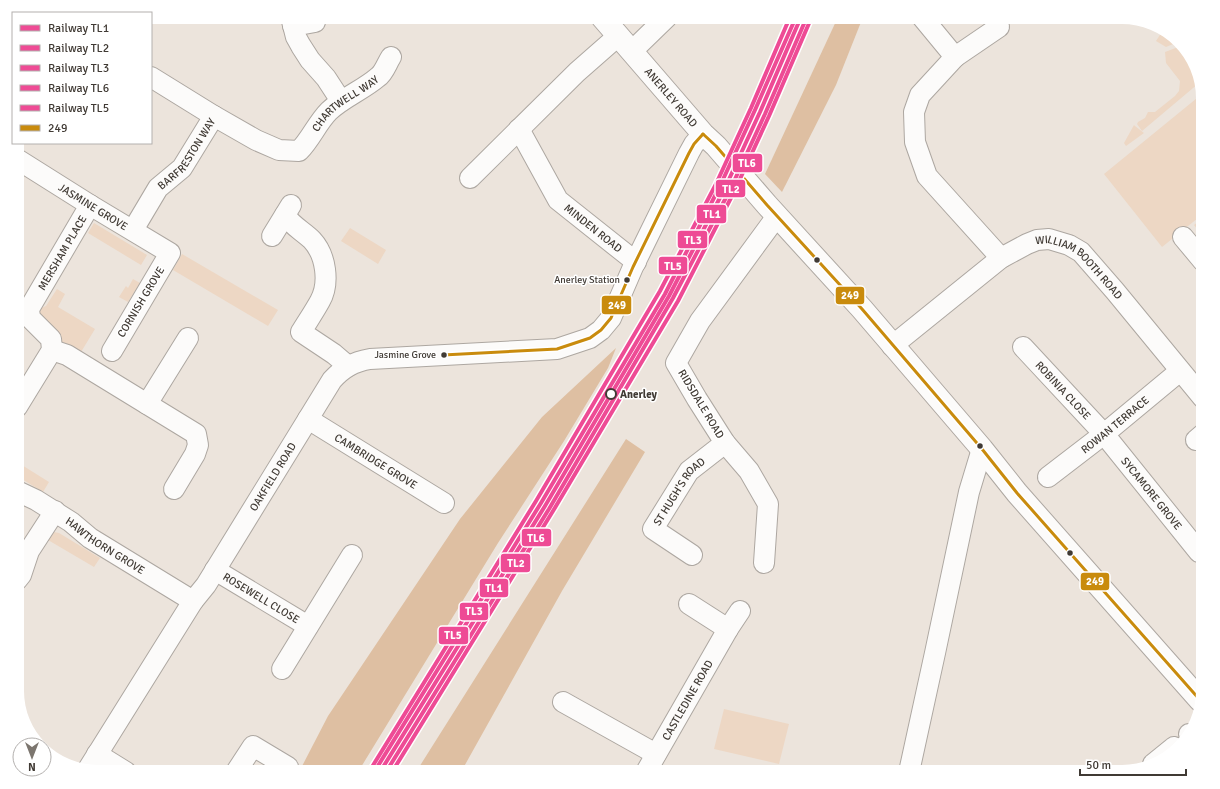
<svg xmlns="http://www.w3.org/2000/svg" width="1220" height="789" font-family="Signika,sans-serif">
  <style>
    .green { fill: #edd7c4 }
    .forest { fill: #debfa2 }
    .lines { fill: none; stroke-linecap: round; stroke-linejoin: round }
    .minor-casing { stroke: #ada7a1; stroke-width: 22 }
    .major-casing { stroke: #ada7a1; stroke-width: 24 }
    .minor { stroke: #fcfbfa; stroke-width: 20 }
    .major { stroke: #fcfbfa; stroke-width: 22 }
    .bus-1-casing { stroke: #fff; stroke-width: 6 }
    .bus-1 { stroke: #c98b0d; stroke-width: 3 }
    .rail-1-casing { stroke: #fff; stroke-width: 7 }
    .rail-2-casing { stroke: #fff; stroke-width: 7 }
    .rail-3-casing { stroke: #fff; stroke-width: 7 }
    .rail-4-casing { stroke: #fff; stroke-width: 7 }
    .rail-5-casing { stroke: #fff; stroke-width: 7 }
    .rail-1 { stroke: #ee4b95; stroke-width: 4 }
    .rail-2 { stroke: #ee4b95; stroke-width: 4 }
    .rail-3 { stroke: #ee4b95; stroke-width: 4 }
    .rail-4 { stroke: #ee4b95; stroke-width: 4 }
    .rail-5 { stroke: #ee4b95; stroke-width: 4 }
    .bus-dot { fill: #403a34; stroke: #fff; stroke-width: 1.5 }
    .stop-dot { fill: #fff; stroke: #403a34; stroke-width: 2 }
    .labels { text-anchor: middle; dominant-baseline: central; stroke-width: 3; stroke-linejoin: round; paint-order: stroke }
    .bus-label { font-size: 10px; fill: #403a34; stroke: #fff; text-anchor: end }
    .street-label { font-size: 11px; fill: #403a34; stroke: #fff }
    .stop-label { font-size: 11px; font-weight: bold; fill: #403a34; stroke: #fff; text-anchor: start }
    .line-badge { stroke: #fff; stroke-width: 1.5 }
    .badge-label { font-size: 11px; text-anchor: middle; font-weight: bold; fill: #fff }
  </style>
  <rect width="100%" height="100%" fill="#ece4dc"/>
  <g class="green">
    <path d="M 1163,30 L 1167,31 L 1178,42 L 1166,47 L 1156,41 Z"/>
    <path d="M 1181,46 L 1192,58 L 1199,83 L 1142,131 L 1137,124 L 1138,122 L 1145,118 L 1148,112 L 1155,112 L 1175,96 L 1179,91 L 1180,81 L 1166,63 L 1165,52 Z"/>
    <path d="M 1202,94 L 1203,214 L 1162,247 L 1104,174 Z"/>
    <path d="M 1134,125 L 1135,126 L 1144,133 L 1126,146 L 1124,143 Z"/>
    <path d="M 1203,218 L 1203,236 L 1194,225 Z"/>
    <path d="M 94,223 L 147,255 L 141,265 L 88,233 Z"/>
    <path d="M 350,228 L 386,250 L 378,264 L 341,241 Z"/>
    <path d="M 182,254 L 278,310 L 268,326 L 173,270 Z"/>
    <path d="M 133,279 L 140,283 L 128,302 L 119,297 L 126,286 L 128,288 Z"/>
    <path d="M 57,289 L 65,294 L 58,307 L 95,329 L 81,352 L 67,344 L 61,342 L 56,330 L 39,314 L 39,309 L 46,306 Z"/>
    <path d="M 17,462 L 49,482 L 43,492 L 17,476 Z"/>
    <path d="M 54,532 L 59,533 L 100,558 L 94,567 L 48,540 Z"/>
    <path d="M 724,709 L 789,724 L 779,764 L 714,749 Z"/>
  </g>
  <g class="forest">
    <path d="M 838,17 L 863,17 L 836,85 L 782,192 L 765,174 Z"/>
    <path d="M 616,348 L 608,368 L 564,441 L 498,543 L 358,772 L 299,772 L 328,716 L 460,519 L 542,417 Z"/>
    <path d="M 626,439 L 645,452 L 562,591 L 461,772 L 416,772 Z"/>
  </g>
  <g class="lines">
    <defs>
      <g id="minor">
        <path d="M 291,17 L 296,37 L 301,46 L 310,60 L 326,78 L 341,101"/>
        <path d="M 922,17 L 955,57 L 920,95 L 914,112 L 915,142 L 927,176 L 1001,258"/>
        <path d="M 293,26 L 315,22"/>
        <path d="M 632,51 L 667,17"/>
        <path d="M 955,57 L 999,27"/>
        <path d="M 151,77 L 214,116"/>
        <path id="s1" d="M 519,129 L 558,200 L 636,262"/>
        <path id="s2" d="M 17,159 L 90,205 L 170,253 L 112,351"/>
        <path d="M 470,178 L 577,72 L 618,36"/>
        <path d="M 285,215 C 292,226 303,231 312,240 C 326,255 330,283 320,301 C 314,312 307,322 301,332 L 334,354 L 348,366"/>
        <path id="s3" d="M 133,230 L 158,188 L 182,168 L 214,116 L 256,140 L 279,150 L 299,151 C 311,139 317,123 329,111 C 344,97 363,90 378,77 C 384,73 387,63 391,57"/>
        <path d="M 272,236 L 291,205"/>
        <path d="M 1183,237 L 1203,261"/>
        <path id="s4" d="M 892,346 L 1001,258 L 1027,244 L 1037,240 L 1049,239 L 1069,245 L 1081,252 L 1115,291 L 1203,398"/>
        <path id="s5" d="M 1023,347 L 1104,434 L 1199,552"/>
        <path d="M 52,350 L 67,355 L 196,434 L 198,445 L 195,454 L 174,489"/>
        <path d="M 147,404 L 188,338"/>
        <path id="s6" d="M 17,407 L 52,350 L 51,339 L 30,318 L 29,309 L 90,205"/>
        <path id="s7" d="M 308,419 L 444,503"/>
        <path d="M 1196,440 L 1203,434"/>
        <path id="s8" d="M 1048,477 L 1104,434 L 1180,371"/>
        <path id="s9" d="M 17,491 L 36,500 L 71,522 L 90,538 L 193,601"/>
        <path id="s10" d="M 692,555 L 653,529 L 689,471 L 725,443"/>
        <path d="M 764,563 L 768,504 L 749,471 L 725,443 L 697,399 L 676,363 L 700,321 L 777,216"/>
        <path id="s11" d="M 215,570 L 308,626"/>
        <path d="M 17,580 L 21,575 L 29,551 L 55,511"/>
        <path d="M 689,604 L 728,629"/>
        <path d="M 282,669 L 352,555"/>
        <path d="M 563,702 L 656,754"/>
        <path d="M 1189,734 L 1190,734"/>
        <path d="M 97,754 L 126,772"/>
        <path d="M 1153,764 L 1174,747"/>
        <path id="s12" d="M 88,769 L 193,601 L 206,585 L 332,380 C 343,368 353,362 370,359 L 557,349 L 590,338 L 601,330 L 611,318 L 633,267 L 689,153 L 694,144 L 703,134"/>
        <path d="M 236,772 L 253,746 L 288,767"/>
        <path id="s13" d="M 646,772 L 728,629 L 740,611"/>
        <path d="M 909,772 L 935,653 L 969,492 L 982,449"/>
      </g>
      <g id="major">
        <path id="s14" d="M 602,17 L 703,134 L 716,146 L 767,205 L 862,309 L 982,449 L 1017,493 L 1200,700"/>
      </g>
    </defs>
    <use href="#minor" class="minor-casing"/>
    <use href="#major" class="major-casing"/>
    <use href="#minor" class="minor"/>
    <use href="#major" class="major"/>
    <defs>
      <g id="bus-1">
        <path d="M 703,134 L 716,146 L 767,205 L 862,309 L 982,449 L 1017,493 L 1200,700"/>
        <path d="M 443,355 L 557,349 L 590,338 L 601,330 L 611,318 L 633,267 L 689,153 L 694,144 L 703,134"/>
      </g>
    </defs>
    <use href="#bus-1" class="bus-1-casing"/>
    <use href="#bus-1" class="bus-1"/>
    <defs>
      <path id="rail-1" d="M 380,772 L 545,506 L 669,296 L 725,188 L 760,112 L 801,17"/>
      <path id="rail-2" d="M 386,772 L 549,509 L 673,298 L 730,190 L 765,114 L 806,19"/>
      <path id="rail-3" d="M 376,769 L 541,503 L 665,294 L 720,186 L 755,110 L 796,17"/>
      <path id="rail-4" d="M 392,772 L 553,511 L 678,301 L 734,192 L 769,116 L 810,21"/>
      <path id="rail-5" d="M 372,767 L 536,501 L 660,291 L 716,184 L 751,108 L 790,17"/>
    </defs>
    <use href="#rail-1" class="rail-1-casing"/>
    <use href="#rail-2" class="rail-2-casing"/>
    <use href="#rail-3" class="rail-3-casing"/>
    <use href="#rail-4" class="rail-4-casing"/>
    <use href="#rail-5" class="rail-5-casing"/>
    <use href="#rail-1" class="rail-1"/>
    <use href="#rail-2" class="rail-2"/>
    <use href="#rail-3" class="rail-3"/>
    <use href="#rail-4" class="rail-4"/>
    <use href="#rail-5" class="rail-5"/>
  </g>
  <g class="bus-dot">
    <circle cx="817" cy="260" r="3.5"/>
    <circle cx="627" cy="280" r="3.5"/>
    <circle cx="444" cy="355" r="3.5"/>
    <circle cx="980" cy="446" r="3.5"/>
    <circle cx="1070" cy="553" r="3.5"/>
  </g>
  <circle class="stop-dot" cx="611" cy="394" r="5"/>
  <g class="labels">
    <g class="bus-label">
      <text x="620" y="280">Anerley Station</text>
      <text x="436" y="355">Jasmine Grove</text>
    </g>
    <g class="street-label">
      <text stroke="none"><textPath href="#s14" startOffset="106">ANERLEY ROAD</textPath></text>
      <text stroke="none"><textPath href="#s3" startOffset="302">CHARTWELL WAY</textPath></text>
      <text stroke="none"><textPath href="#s3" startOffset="94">BARFRESTON WAY</textPath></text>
      <text stroke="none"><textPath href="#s2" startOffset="90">JASMINE GROVE</textPath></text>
      <text stroke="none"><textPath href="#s1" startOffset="126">MINDEN ROAD</textPath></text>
      <text stroke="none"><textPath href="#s6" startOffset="182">MERSHAM PLACE</textPath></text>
      <text stroke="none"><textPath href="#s4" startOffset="233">WILLIAM BOOTH ROAD</textPath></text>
      <text transform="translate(141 302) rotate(-59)">CORNISH GROVE</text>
      <text stroke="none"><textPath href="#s5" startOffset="59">ROBINIA CLOSE</textPath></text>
      <text transform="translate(701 404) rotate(59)">RIDSDALE ROAD</text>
      <text stroke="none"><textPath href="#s8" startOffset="85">ROWAN TERRACE</textPath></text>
      <text stroke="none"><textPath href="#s7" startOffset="80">CAMBRIDGE GROVE</textPath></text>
      <text stroke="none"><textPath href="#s12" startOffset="346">OAKFIELD ROAD</textPath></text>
      <text stroke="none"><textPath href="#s10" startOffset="93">ST HUGH'S ROAD</textPath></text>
      <text stroke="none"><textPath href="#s5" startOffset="195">SYCAMORE GROVE</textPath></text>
      <text stroke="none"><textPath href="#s9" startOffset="104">HAWTHORN GROVE</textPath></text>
      <text stroke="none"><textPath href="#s11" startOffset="54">ROSEWELL CLOSE</textPath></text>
      <text stroke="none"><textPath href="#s13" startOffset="83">CASTLEDINE ROAD</textPath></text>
    </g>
    <g class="stop-label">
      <text x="620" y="394">Anerley</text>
    </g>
  </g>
  <path d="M0 0H1220V789H0ZM98 24H1122A74 74 0 0 1 1196 98V691A74 74 0 0 1 1122 765H98A74 74 0 0 1 24 691V98A74 74 0 0 1 98 24Z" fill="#fff" fill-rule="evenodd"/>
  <g class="line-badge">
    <rect x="732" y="153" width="31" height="20" rx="4" fill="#ee4b95"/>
    <rect x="715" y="179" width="31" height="19" rx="4" fill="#ee4b95"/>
    <rect x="696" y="204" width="31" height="20" rx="4" fill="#ee4b95"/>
    <rect x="677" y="230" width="31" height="19" rx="4" fill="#ee4b95"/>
    <rect x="658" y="256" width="30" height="19" rx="4" fill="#ee4b95"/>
    <rect x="835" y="286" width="30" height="19" rx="4" fill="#c98b0d"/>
    <rect x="601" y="295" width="31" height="20" rx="4" fill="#c98b0d"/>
    <rect x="521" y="528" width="31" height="19" rx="4" fill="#ee4b95"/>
    <rect x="500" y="553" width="31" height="20" rx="4" fill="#ee4b95"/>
    <rect x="1080" y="572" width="30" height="19" rx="4" fill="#c98b0d"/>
    <rect x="479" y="578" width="30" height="20" rx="4" fill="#ee4b95"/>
    <rect x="459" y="602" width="30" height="19" rx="4" fill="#ee4b95"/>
    <rect x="438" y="626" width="31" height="19" rx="4" fill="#ee4b95"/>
  </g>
  <g class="badge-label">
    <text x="747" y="167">TL6</text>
    <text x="731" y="193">TL2</text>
    <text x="712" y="218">TL1</text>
    <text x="693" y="244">TL3</text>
    <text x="673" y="270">TL5</text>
    <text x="850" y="299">249</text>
    <text x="617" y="309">249</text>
    <text x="536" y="542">TL6</text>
    <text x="516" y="567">TL2</text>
    <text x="1095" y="585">249</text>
    <text x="494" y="592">TL1</text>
    <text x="474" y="615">TL3</text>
    <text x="453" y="639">TL5</text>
  </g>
  <rect x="12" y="12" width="140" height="132" fill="#ffffff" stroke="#b3b0ae"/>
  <rect x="20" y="25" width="20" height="6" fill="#ee4b95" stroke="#b3b0ae"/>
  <text x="48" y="32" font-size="12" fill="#403a34">Railway TL1</text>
  <rect x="20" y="45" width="20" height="6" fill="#ee4b95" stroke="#b3b0ae"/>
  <text x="48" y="52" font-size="12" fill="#403a34">Railway TL2</text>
  <rect x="20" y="65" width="20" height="6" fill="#ee4b95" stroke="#b3b0ae"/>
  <text x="48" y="72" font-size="12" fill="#403a34">Railway TL3</text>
  <rect x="20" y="85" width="20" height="6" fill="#ee4b95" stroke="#b3b0ae"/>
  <text x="48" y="92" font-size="12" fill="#403a34">Railway TL6</text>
  <rect x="20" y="105" width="20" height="6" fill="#ee4b95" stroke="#b3b0ae"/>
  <text x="48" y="112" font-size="12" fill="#403a34">Railway TL5</text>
  <rect x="20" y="125" width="20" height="6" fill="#c98b0d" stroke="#b3b0ae"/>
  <text x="48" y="132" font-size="12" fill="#403a34">249</text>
  <g transform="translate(32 757) rotate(180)"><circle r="19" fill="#ffffff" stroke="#b3b0ae"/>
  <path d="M0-3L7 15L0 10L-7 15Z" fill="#7c766f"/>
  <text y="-6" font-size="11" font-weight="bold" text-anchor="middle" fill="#403a34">N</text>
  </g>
  <path d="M1080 769v6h106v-6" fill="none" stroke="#403a34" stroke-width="2"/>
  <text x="1086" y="769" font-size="12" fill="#403a34" stroke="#ffffff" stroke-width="3" paint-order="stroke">50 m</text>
</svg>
